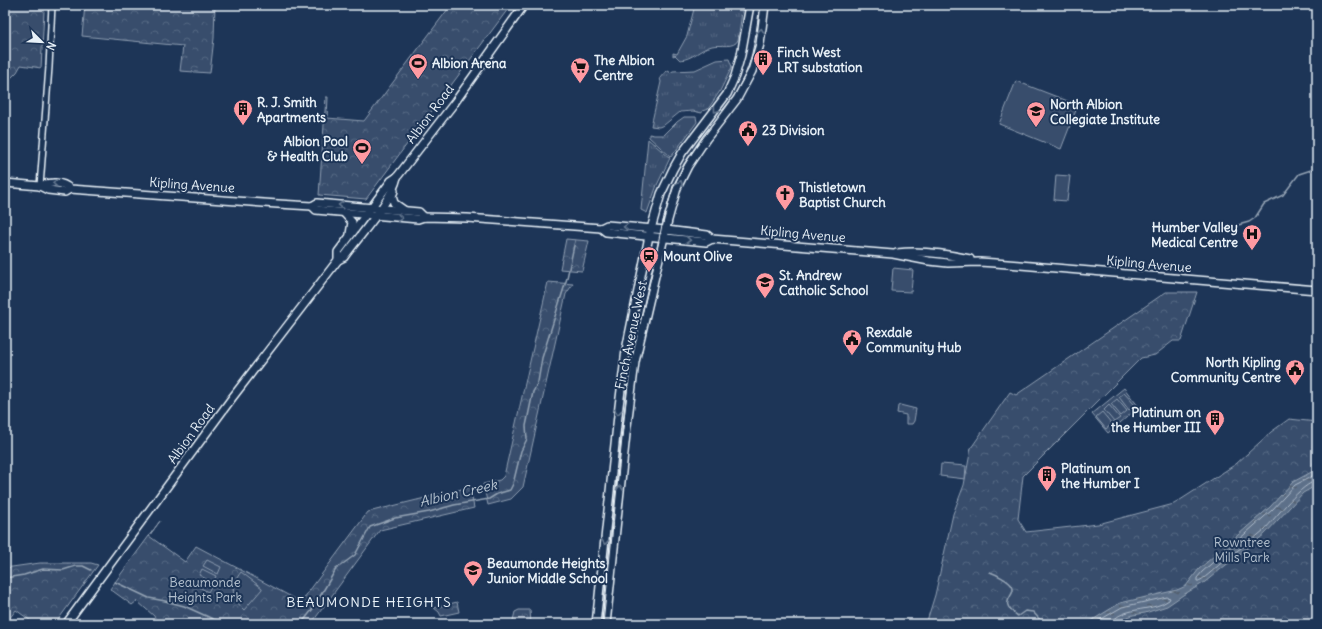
<svg xmlns="http://www.w3.org/2000/svg" width="1322" height="629" font-family="Delius,sans-serif">
  <style>
    .grass { fill: url(#grass-tufts); stroke: #909fb2 }
    .forest { fill: url(#forest-crowns); stroke: #909fb2 }
    .garden { fill: #374d6c; stroke: #909fb2 }
    .water { fill: url(#water-ripples); stroke: #95a4b5 }
    .lines { fill: none; stroke-linecap: round; stroke-linejoin: round }
    .shore { stroke: #b0bdcc; stroke-width: 1 }
    .stream { stroke: #95a4b5; stroke-width: 1.5 }
    .minor-casing { stroke: #e8f1f8; stroke-width: 8 }
    .major-casing { stroke: #e8f1f8; stroke-width: 10 }
    .minor { stroke: #1d3557; stroke-width: 5 }
    .major { stroke: #1d3557; stroke-width: 7 }
    .tram { stroke: #e8f1f8; stroke-width: 1 }
    .oneway { stroke: #64778f }
    .labels { text-anchor: middle; dominant-baseline: central; stroke-width: 4; stroke-linejoin: round; paint-order: stroke }
    .poi-label { font-size: 13px; font-weight: bold; fill: #e8f1f8; stroke: #1d3557; text-anchor: start }
    .street-label { font-size: 13px; fill: #e8f1f8; stroke: #1d3557 }
    .park-label { font-size: 13px; fill: #b3c0ce; stroke: #1d3557 }
    .water-label { font-size: 14px; font-style: italic; fill: #b7c4d1; stroke: #1d3557 }
    .neighbourhood-label { font-size: 14px; letter-spacing: 1px; fill: #e8f1f8; stroke: #1d3557 }
  </style>
  <defs>
    <pattern id="grass-tufts" width="24" height="20" patternUnits="userSpaceOnUse"><rect width="24" height="20" fill="#374d6c"/><path d="M3 7l-1-3M5 7V3M7 7l1-3M15 17l-1-3M17 17v-4M19 17l1-3" fill="none" stroke="#546782"/></pattern>
    <pattern id="forest-crowns" width="20" height="18" patternUnits="userSpaceOnUse"><rect width="20" height="18" fill="#374d6c"/><path d="M2 6a3 3 0 1 1 6 0M12 15a3 3 0 1 1 6 0" fill="none" stroke="#546782"/></pattern>
    <pattern id="water-ripples" width="26" height="14" patternUnits="userSpaceOnUse"><rect width="26" height="14" fill="#5d7089"/><path d="M2 4q2-2 4 0t4 0M15 11q2-2 4 0t4 0" fill="none" stroke="#505a66"/></pattern>
  </defs>
  <rect width="100%" height="100%" fill="#1d3557"/>
  <filter id="ink" filterUnits="userSpaceOnUse"><feTurbulence type="fractalNoise" baseFrequency=".025" numOctaves="2"/><feDisplacementMap in="SourceGraphic" scale="8" xChannelSelector="R" yChannelSelector="G"/><feConvolveMatrix kernelMatrix="1 2 1 2 8 2 1 2 1" color-interpolation-filters="sRGB"/></filter>
  <g filter="url(#ink)">
    <g class="grass">
      <path d="M 695,5 L 743,5 L 738,40 C 734,49 720,44 712,46 C 700,49 693,59 680,60 L 675,55 L 673,56 L 673,53 L 677,54 L 687,36 Z"/>
      <path d="M 729,59 L 732,67 L 720,91 L 708,109 L 702,111 L 702,113 L 693,111 L 680,112 L 664,125 L 659,127 L 651,126 L 661,82 L 660,78 L 664,73 L 669,70 L 670,73 L 673,71 L 695,70 L 717,60 Z"/>
      <path d="M 684,117 L 696,117 L 697,122 L 671,157 L 649,137 L 649,134 L 654,135 L 664,135 L 677,122 Z"/>
      <path d="M 648,139 L 670,158 L 657,185 L 647,213 L 641,210 Z"/>
    </g>
    <g class="forest">
      <path d="M 5,5 L 44,5 L 44,11 L 41,68 L 21,65 L 17,72 L 5,84 Z"/>
      <path d="M 85,5 L 215,5 L 214,38 L 210,73 L 180,71 L 183,46 L 82,36 Z"/>
      <path d="M 451,5 L 511,5 L 366,199 L 319,195 L 326,97 L 328,97 L 327,118 L 364,121 Z"/>
      <path d="M 566,239 L 589,241 L 582,271 L 560,269 Z"/>
      <path d="M 548,282 L 573,284 L 566,294 L 523,487 L 511,499 L 488,505 L 483,484 L 500,480 L 504,476 Z"/>
      <path d="M 1166,292 L 1197,292 L 1181,341 L 1173,341 L 1155,355 L 1141,358 L 1023,476 L 1018,519 L 1026,532 L 1098,524 L 1174,504 L 1236,464 L 1271,432 L 1289,419 L 1317,422 L 1317,624 L 926,624 L 935,595 L 953,514 L 964,485 L 971,448 L 1010,392 L 1016,395 Z"/>
      <path d="M 1124,388 L 1139,407 L 1108,433 L 1092,414 Z"/>
      <path d="M 900,405 L 916,409 L 914,421 L 912,424 L 906,424 L 906,415 L 897,413 L 898,406 Z"/>
      <path d="M 470,487 L 474,508 L 380,530 L 311,624 L 158,624 L 154,616 L 137,601 L 132,605 L 110,589 L 160,521 L 149,536 L 185,562 L 196,546 L 301,602 L 368,512 Z"/>
      <path d="M 40,563 L 91,563 L 98,565 L 55,624 L 35,624 L 16,610 L 5,624 L 5,568 Z"/>
      <path d="M 457,602 L 459,612 L 441,616 L 439,612 L 434,608 Z"/>
      <path d="M 519,610 L 530,610 L 531,624 L 515,624 L 513,620 L 515,612 Z"/>
    </g>
    <g class="garden">
      <path d="M 1016,81 L 1078,105 L 1061,149 L 999,124 Z"/>
      <path d="M 1056,175 L 1070,176 L 1067,201 L 1054,200 Z"/>
      <path d="M 893,268 L 913,270 L 911,292 L 891,291 Z"/>
      <path d="M 1124,393 L 1135,405 L 1129,410 L 1119,397 Z"/>
      <path d="M 1117,399 L 1127,411 L 1121,416 L 1111,404 Z"/>
      <path d="M 1109,405 L 1120,418 L 1114,422 L 1104,410 Z"/>
      <path d="M 1102,412 L 1112,424 L 1106,429 L 1096,417 Z"/>
      <path d="M 941,464 L 966,466 L 965,479 L 940,476 Z"/>
      <path d="M 207,560 L 221,567 L 218,574 L 203,566 Z"/>
      <path d="M 202,569 L 216,576 L 213,583 L 199,575 Z"/>
      <path d="M 241,572 L 262,588 L 262,589 L 244,610 C 231,597 230,586 241,572 Z"/>
      <path d="M 197,578 L 212,585 L 208,592 L 194,584 Z"/>
    </g>
    <path class="water" d="M 1317,469 L 1317,485 L 1303,493 L 1265,534 L 1221,569 L 1205,582 L 1183,595 L 1167,606 L 1145,613 L 1133,615 L 1118,621 L 1114,624 L 1086,624 L 1120,603 L 1177,590 L 1186,586 L 1199,569 L 1270,507 L 1293,482 Z"/>
    <g class="lines">
      <g class="shore">
        <path d="M 1317,474 L 1295,485 L 1272,510 L 1202,572 L 1197,578 L 1197,581 L 1199,581 C 1208,576 1216,567 1225,560 C 1237,550 1252,541 1264,530 C 1275,519 1302,482 1317,481"/>
        <path d="M 1093,624 L 1122,607 L 1167,597 L 1170,598 L 1169,600 C 1153,612 1128,606 1113,620 L 1112,624"/>
      </g>
      <g class="stream">
        <path d="M 1213,232 L 1249,222 L 1255,218 L 1264,204 L 1283,195 L 1299,174 L 1317,168"/>
        <path d="M 990,572 C 996,574 1009,581 1012,586 C 1018,596 995,601 1018,616 L 1025,611 L 1033,612 L 1044,624"/>
        <path d="M 5,578 L 24,575 L 43,569 L 63,570 L 76,566 L 83,566 L 91,570"/>
        <path d="M 115,582 L 149,598 L 165,601 L 184,606 L 224,624"/>
        <path d="M 301,624 L 312,610 L 336,569 L 355,555 L 370,527 L 395,518 L 429,512 L 454,505 L 489,499 L 497,494 L 510,490 L 513,484 L 521,451 L 527,439 L 526,426 L 533,392 L 538,382 L 542,358 L 567,278 L 575,241"/>
      </g>
      <defs>
        <path id="minor" d="M 40,186 L 49,67 L 52,5"/>
        <g id="major">
          <path d="M 5,183 L 40,186 L 48,190 L 65,192 L 70,189"/>
          <path d="M 40,186 C 49,182 62,181 70,189 L 278,204 L 312,206 L 317,203 L 419,212 L 424,217"/>
          <path d="M 394,191 L 392,196 L 394,203 L 404,210"/>
          <path d="M 312,206 L 316,210 L 418,219 L 424,217 L 467,218 L 601,228 L 607,225 L 666,230 L 707,235 L 712,239"/>
          <path d="M 343,212 L 352,222 L 350,234"/>
          <path d="M 601,228 L 606,232 L 706,242 L 712,239 L 893,254 L 929,261 L 948,263 L 979,262 L 995,263 L 1317,290"/>
          <path d="M 897,253 C 921,250 947,254 970,259"/>
          <path d="M 338,260 L 338,252 L 391,181 L 397,177 L 455,102 L 524,5"/>
          <path d="M 66,624 L 232,398 L 338,260 L 344,257 C 359,236 392,201 397,177"/>
          <path d="M 596,624 L 619,406 L 626,350 L 649,236 L 661,194 L 673,169 L 682,153 L 727,94 L 735,76 L 741,55 L 750,5"/>
          <path d="M 606,624 L 626,434 L 635,362 L 668,220 L 677,188 L 688,166 L 706,139 L 737,99 L 752,71 L 760,44 L 765,5"/>
        </g>
      </defs>
      <use href="#minor" class="minor-casing"/>
      <use href="#major" class="major-casing"/>
      <use href="#minor" class="minor"/>
      <use href="#major" class="major"/>
      <path class="tram" d="M 603,624 L 628,379 C 634,343 644,308 652,273 C 659,240 664,207 678,177 C 695,141 725,116 742,81 C 754,58 756,31 760,5"/>
    </g>
    <defs><path id="oneway-chevron" d="M-2-3.5L2.5 0L-2 3.5" fill="none" stroke-width="1.6" stroke-linecap="round" stroke-linejoin="round"/></defs>
    <g class="oneway">
      <use href="#oneway-chevron" transform="translate(761 31) rotate(-83)"/>
      <use href="#oneway-chevron" transform="translate(716 110) rotate(127)"/>
      <use href="#oneway-chevron" transform="translate(55 183) rotate(-174)"/>
      <use href="#oneway-chevron" transform="translate(680 183) rotate(-66)"/>
      <use href="#oneway-chevron" transform="translate(341 205) rotate(-176)"/>
      <use href="#oneway-chevron" transform="translate(400 218) rotate(5)"/>
      <use href="#oneway-chevron" transform="translate(626 227) rotate(-176)"/>
      <use href="#oneway-chevron" transform="translate(688 240) rotate(5)"/>
      <use href="#oneway-chevron" transform="translate(618 412) rotate(96)"/>
      <use href="#oneway-chevron" transform="translate(620 488) rotate(-84)"/>
      <use href="#oneway-chevron" transform="translate(605 542) rotate(96)"/>
    </g>
  </g>
  <defs>
    <symbol id="building-pin" viewBox="-11 -11 22 30"><path d="M0 17L-7.5 6A9.5 9.5 0 1 1 7.5 6Z" fill="#ff9aa2" stroke="#1d3557"/><path d="M-4-6H4V6H1V3H-1V6H-4ZM-2.5-4.3h1.7v1.8h-1.7ZM.8-4.3h1.7v1.8H.8ZM-2.5-1h1.7V.8h-1.7ZM.8-1h1.7V.8H.8Z" fill="#111"/></symbol>
    <symbol id="stadium-pin" viewBox="-11 -11 22 30"><path d="M0 17L-7.5 6A9.5 9.5 0 1 1 7.5 6Z" fill="#ff9aa2" stroke="#1d3557"/><path d="M0-5a6.5 5 0 1 0 0 10a6.5 5 0 1 0 0-10ZM-3.5-1.8h7v3.6h-7Z" fill="#111"/></symbol>
    <symbol id="supermarket-pin" viewBox="-11 -11 22 30"><path d="M0 17L-7.5 6A9.5 9.5 0 1 1 7.5 6Z" fill="#ff9aa2" stroke="#1d3557"/><path d="M-6-5.5h2.5l.6 2H6L4.5 2H-2.5L-4.4-4H-6ZM-1.5 3.2a1.3 1.3 0 1 0 .1 0ZM3 3.2a1.3 1.3 0 1 0 .1 0Z" fill="#111"/></symbol>
    <symbol id="school-pin" viewBox="-11 -11 22 30"><path d="M0 17L-7.5 6A9.5 9.5 0 1 1 7.5 6Z" fill="#ff9aa2" stroke="#1d3557"/><path d="M0-5L7-2L0 1L-7-2ZM-4 1L0 2.5L4 1V4Q0 6-4 4Z" fill="#111"/></symbol>
    <symbol id="civic-pin" viewBox="-11 -11 22 30"><path d="M0 17L-7.5 6A9.5 9.5 0 1 1 7.5 6Z" fill="#ff9aa2" stroke="#1d3557"/><path d="M-.6-6.5H3V-4.5H.6V-3L4-1V1h2V6H-6V1h2V-1L-.6-3ZM-1.2 2.5V6h2.4V2.5Z" fill="#111"/></symbol>
    <symbol id="church-pin" viewBox="-11 -11 22 30"><path d="M0 17L-7.5 6A9.5 9.5 0 1 1 7.5 6Z" fill="#ff9aa2" stroke="#1d3557"/><path d="M-1.2-6h2.4v3.5h3.3v2.4h-3.3V6h-2.4V-.1h-3.3v-2.4h3.3Z" fill="#111"/></symbol>
    <symbol id="hospital-pin" viewBox="-11 -11 22 30"><path d="M0 17L-7.5 6A9.5 9.5 0 1 1 7.5 6Z" fill="#ff9aa2" stroke="#1d3557"/><path d="M-5-5h3v3.5h4V-5h3V5h-3V1.5h-4V5h-3Z" fill="#111"/></symbol>
    <symbol id="station-pin" viewBox="-11 -11 22 30"><path d="M0 17L-7.5 6A9.5 9.5 0 1 1 7.5 6Z" fill="#ff9aa2" stroke="#1d3557"/><path d="M-3-6H3Q5-6 5-4V2Q5 4 3 4L4.5 6H3L1.5 4h-3L-3 6H-4.5L-3 4Q-5 4-5 2V-4Q-5-6-3-6ZM-3.5-4v3h7v-3ZM-3.5 1v1.5H-2V1ZM2 1v1.5H3.5V1Z" fill="#111"/></symbol>
  </defs>
  <g fill-rule="evenodd">
    <use href="#building-pin" x="752" y="48" width="22" height="30"/>
    <use href="#stadium-pin" x="407" y="52" width="22" height="30"/>
    <use href="#supermarket-pin" x="569" y="56" width="22" height="30"/>
    <use href="#building-pin" x="232" y="98" width="22" height="30"/>
    <use href="#school-pin" x="1025" y="100" width="22" height="30"/>
    <use href="#civic-pin" x="737" y="119" width="22" height="30"/>
    <use href="#stadium-pin" x="351" y="137" width="22" height="30"/>
    <use href="#church-pin" x="774" y="183" width="22" height="30"/>
    <use href="#hospital-pin" x="1241" y="223" width="22" height="30"/>
    <use href="#station-pin" x="638" y="245" width="22" height="30"/>
    <use href="#school-pin" x="754" y="271" width="22" height="30"/>
    <use href="#civic-pin" x="841" y="328" width="22" height="30"/>
    <use href="#civic-pin" x="1284" y="358" width="22" height="30"/>
    <use href="#building-pin" x="1204" y="408" width="22" height="30"/>
    <use href="#building-pin" x="1036" y="464" width="22" height="30"/>
    <use href="#school-pin" x="462" y="559" width="22" height="30"/>
  </g>
  <g class="labels">
    <g class="poi-label">
      <text x="777" y="52">Finch West<tspan x="777" dy="15">LRT substation</tspan></text>
      <text x="594" y="60">The Albion<tspan x="594" dy="15">Centre</tspan></text>
      <text x="432" y="63">Albion Arena</text>
      <text x="257" y="102">R. J. Smith<tspan x="257" dy="15">Apartments</tspan></text>
      <text x="1050" y="104">North Albion<tspan x="1050" dy="15">Collegiate Institute</tspan></text>
      <text x="762" y="130">23 Division</text>
      <text x="348" y="141" text-anchor="end">Albion Pool<tspan x="348" dy="15">&amp; Health Club</tspan></text>
      <text x="799" y="187">Thistletown<tspan x="799" dy="15">Baptist Church</tspan></text>
      <text x="1238" y="227" text-anchor="end">Humber Valley<tspan x="1238" dy="15">Medical Centre</tspan></text>
      <text x="663" y="256">Mount Olive</text>
      <text x="779" y="275">St. Andrew<tspan x="779" dy="15">Catholic School</tspan></text>
      <text x="866" y="332">Rexdale<tspan x="866" dy="15">Community Hub</tspan></text>
      <text x="1281" y="362" text-anchor="end">North Kipling<tspan x="1281" dy="15">Community Centre</tspan></text>
      <text x="1201" y="412" text-anchor="end">Platinum on<tspan x="1201" dy="15">the Humber III</tspan></text>
      <text x="1061" y="468">Platinum on<tspan x="1061" dy="15">the Humber I</tspan></text>
      <text x="487" y="563">Beaumonde Heights<tspan x="487" dy="15">Junior Middle School</tspan></text>
    </g>
    <g class="street-label">
      <text transform="translate(430 114) rotate(-53)">Albion Road</text>
      <text transform="translate(192 185) rotate(4)">Kipling Avenue</text>
      <text transform="translate(803 234) rotate(5)">Kipling Avenue</text>
      <text transform="translate(1149 264) rotate(5)">Kipling Avenue</text>
      <text transform="translate(631 335) rotate(-78)">Finch Avenue West</text>
      <text transform="translate(191 434) rotate(-54)">Albion Road</text>
    </g>
    <g class="park-label">
      <text x="1242" y="542">Rowntree<tspan x="1242" dy="15">Mills Park</tspan></text>
      <text x="205" y="582">Beaumonde<tspan x="205" dy="15">Heights Park</tspan></text>
    </g>
    <g class="water-label">
      <text transform="translate(458 493) rotate(-13)">Albion Creek</text>
    </g>
    <g class="neighbourhood-label">
      <text x="369" y="602">BEAUMONDE HEIGHTS</text>
    </g>
  </g>
  <rect width="1322" height="629" fill="none" stroke="#1d3557" stroke-width="20"/>
  <rect x="10" y="10" width="1302" height="609" fill="none" stroke="#e8f1f8" stroke-width="1.5" filter="url(#ink)"/>
  <g transform="translate(42 42) rotate(114)" stroke="#1d3557" stroke-width="3" paint-order="stroke">
  <path d="M0-3L7 15L0 10L-7 15Z" fill="#e8f1f8"/>
  <text y="-6" font-size="11" font-weight="bold" text-anchor="middle" fill="#e8f1f8">N</text>
  </g>
</svg>
